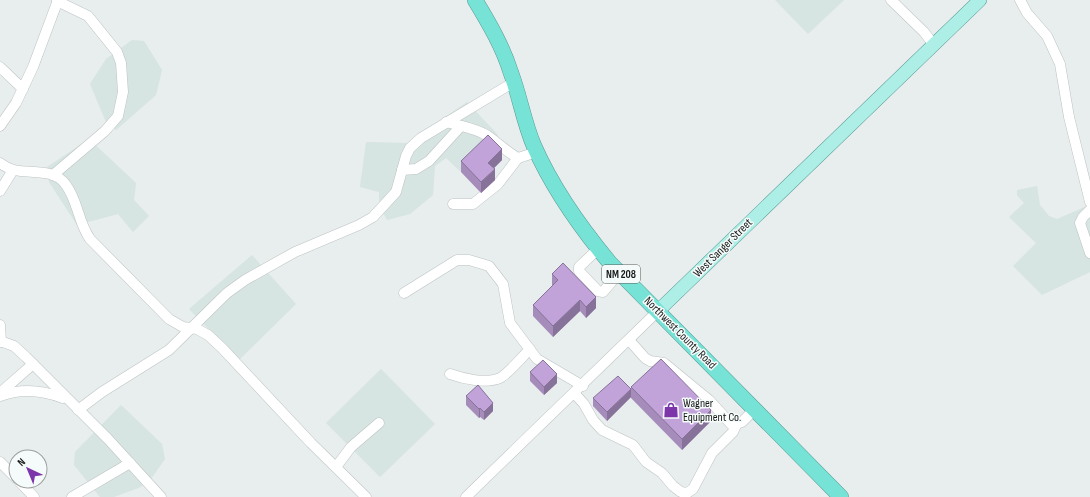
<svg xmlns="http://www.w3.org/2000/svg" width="1090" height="497" font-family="'Sofia Sans Condensed',sans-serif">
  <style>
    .built { fill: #d6e4e2 }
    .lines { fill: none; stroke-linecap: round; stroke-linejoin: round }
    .minor-casing { stroke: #bec3c3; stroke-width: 11 }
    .major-casing { stroke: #559b93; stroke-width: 14 }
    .highway-casing { stroke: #559b93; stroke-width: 16 }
    .minor { stroke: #fff; stroke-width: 10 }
    .major { stroke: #adeee6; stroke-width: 13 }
    .highway { stroke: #77e2d6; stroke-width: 15 }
    .wall { fill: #a68cbb }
    .shaded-wall { fill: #877299 }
    .building { fill: #c1a3da; stroke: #877299 }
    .labels { text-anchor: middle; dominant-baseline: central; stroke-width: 3; stroke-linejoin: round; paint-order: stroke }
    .shield { fill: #f5fbfa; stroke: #595c5b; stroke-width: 1 }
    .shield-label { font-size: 11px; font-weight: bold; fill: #161817 }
    .street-label { font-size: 12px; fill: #161817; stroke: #f5fbfa }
    .poi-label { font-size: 12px; fill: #161817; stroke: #f5fbfa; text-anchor: start }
  </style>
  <rect width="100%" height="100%" fill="#e8eded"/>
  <g class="built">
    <path d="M 775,0 L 844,0 L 808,34 Z"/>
    <path d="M 132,40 L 144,41 L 162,70 L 156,95 L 116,130 L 106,122 L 90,84 L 106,59 Z"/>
    <path d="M 467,102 L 498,135 L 461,172 L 446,158 L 435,166 L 433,195 L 410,214 L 387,220 L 379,205 L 379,192 L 360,187 L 366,142 L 407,143 Z"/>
    <path d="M 89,139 L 136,183 L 134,200 L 149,216 L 133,232 L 118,214 L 77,225 L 49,182 L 47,167 Z"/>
    <path d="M 1037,186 L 1040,205 L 1049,216 L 1057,219 L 1087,206 L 1090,213 L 1090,272 L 1042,295 L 1013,266 L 1036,243 L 1009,217 L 1024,203 L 1017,195 L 1017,190 Z"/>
    <path d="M 252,255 L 296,304 L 239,360 L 189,309 Z"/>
    <path d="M 381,369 L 435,424 L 380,477 L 326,423 Z"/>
    <path d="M 121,405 L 162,444 L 165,459 L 153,476 L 141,487 L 114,497 L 100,497 L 74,465 L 75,452 Z"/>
  </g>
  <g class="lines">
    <defs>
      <g id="minor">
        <path d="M 891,0 L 924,32 L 934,45"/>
        <path d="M 1020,0 L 1027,13 L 1047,36 L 1060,64 L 1069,117 L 1090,202"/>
        <path d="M 0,67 L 23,89"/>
        <path d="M 446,122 C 460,126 476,128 488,136 C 498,143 507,152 518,158 L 537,152"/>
        <path d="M 0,126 L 16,103 L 33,67 L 58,0"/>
        <path d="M 0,163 C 4,166 9,169 14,170 C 31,174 55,168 66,185 C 78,201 78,222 90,239 L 169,319 L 183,327 L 197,329 L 208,335 L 222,348 L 311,443 L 366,497"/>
        <path d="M 402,170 L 416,169 L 429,161 L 461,126"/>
        <path d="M 53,175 L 105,131 L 118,116 L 123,92 L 121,63 L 117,52 L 88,16 L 57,1"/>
        <path d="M 0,191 L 13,170"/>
        <path d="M 453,204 L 473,204 L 498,184 L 518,158"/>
        <path d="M 1090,210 L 1083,217 L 1080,223 L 1090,253"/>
        <path d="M 598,249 L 579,267 L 579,271 L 598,291 L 603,292 L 620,272"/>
        <path d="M 404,293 L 457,260 L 469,260 L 489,266 L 503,284 L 510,323 L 537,359 L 583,386"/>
        <path d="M 0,325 L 1,342"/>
        <path d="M 629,340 L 645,358 L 650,361 L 664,363 L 709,400 L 732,425 L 742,422 L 755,409"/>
        <path d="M 0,341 L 14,346 L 26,357 L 108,439 L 161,497"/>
        <path d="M 450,374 C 464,379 486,384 500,378 C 509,373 522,357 530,349"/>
        <path d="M 0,393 L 33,364"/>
        <path d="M 575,394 L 584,404 L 593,420 L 602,430 L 633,445 L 646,462 L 662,473 L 673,486 L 681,492 L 687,493 L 693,489 L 712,453 L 733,432 L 736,425"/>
        <path d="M 0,396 C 21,388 42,390 63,398"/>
        <path d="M 78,410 L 102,392 L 169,350 L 227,293 L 245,280 L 295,252 L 359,225 L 373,217 L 396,192 L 406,156 L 410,148 L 421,138 L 514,82"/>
        <path d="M 0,462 L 16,478"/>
        <path d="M 336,467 L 351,447 L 379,423"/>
        <path d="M 19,481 L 34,497"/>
        <path d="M 72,497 L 130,463"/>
        <path d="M 466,497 L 658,311"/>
      </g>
      <path id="major" d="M 658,311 L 980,0"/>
      <path id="highway" d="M 475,0 C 489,23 503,47 511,73 C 520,97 524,123 534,146 C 553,189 580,227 610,263 L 841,497"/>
    </defs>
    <use href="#minor" class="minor-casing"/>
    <use href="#major" class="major-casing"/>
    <use href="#highway" class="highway-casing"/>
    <use href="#minor" class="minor"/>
    <use href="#major" class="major"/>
    <use href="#highway" class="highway"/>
  </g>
  <g class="wall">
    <path d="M 502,160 L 494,168 L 495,180 L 481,193 L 461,172 L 461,161 Z"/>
    <path d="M 552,274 L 596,308 L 586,318 L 580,311 L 553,337 L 533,316 L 533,305 L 552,286 Z"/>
    <path d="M 530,372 L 557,383 L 544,395 L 530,381 Z"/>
    <path d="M 631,387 L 711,421 L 682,450 L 631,398 Z"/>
    <path d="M 466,396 L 493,411 L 484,420 L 480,417 L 479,418 L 466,405 Z"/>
    <path d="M 631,397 L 607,421 L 593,406 L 593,398 Z"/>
  </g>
  <g class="shaded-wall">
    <path d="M 502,149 L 502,160 L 488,174 L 488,163 Z"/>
    <path d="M 495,169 L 495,180 L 481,193 L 481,182 Z"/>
    <path d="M 596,297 L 596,308 L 586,318 L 586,307 Z"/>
    <path d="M 580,300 L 580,311 L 553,337 L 553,326 Z"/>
    <path d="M 557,374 L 557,383 L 544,395 L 544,387 Z"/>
    <path d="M 631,389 L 631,397 L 607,421 L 607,412 Z"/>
    <path d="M 493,403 L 493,411 L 484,420 L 484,412 Z"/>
    <path d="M 480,408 L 480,417 L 479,418 L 479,409 Z"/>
    <path d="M 711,410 L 711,421 L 682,450 L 682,439 Z"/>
  </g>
  <g class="building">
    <path d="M 488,135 L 502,149 L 488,163 L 495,169 L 481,182 L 461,161 Z"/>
    <path d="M 563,263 L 596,297 L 586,307 L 580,300 L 553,326 L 533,305 L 558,280 L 552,274 Z"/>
    <path d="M 661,359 L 711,410 L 682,439 L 631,387 Z"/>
    <path d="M 543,360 L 557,374 L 544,387 L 530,372 Z"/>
    <path d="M 618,376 L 631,389 L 607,412 L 593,398 Z"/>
    <path d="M 478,385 L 493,403 L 484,412 L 480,408 L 479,409 L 466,396 Z"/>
  </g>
  <defs>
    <symbol id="shop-bare" viewBox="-9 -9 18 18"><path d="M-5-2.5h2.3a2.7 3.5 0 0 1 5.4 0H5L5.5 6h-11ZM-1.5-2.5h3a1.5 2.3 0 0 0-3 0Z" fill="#7c36a9" stroke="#f5fbfa" stroke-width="2.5" paint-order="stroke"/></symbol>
  </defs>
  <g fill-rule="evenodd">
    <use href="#shop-bare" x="660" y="399" width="22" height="22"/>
  </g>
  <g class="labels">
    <rect class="shield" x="602" y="265" width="38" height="18" rx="3"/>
    <g class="shield-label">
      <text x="621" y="274">NM 208</text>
    </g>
    <g class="street-label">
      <text transform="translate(723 248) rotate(-45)">West Sanger Street</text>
      <text transform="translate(680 333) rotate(45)">Northwest County Road</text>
    </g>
    <g class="poi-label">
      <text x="683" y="403">Wagner<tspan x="683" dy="14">Equipment Co.</tspan></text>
    </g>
  </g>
  <g transform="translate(28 469) rotate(316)"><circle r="19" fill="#f5fbfa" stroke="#9ca09f"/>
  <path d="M0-3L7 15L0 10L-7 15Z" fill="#7c36a9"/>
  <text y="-6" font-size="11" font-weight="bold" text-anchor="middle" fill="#161817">N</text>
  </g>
</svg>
